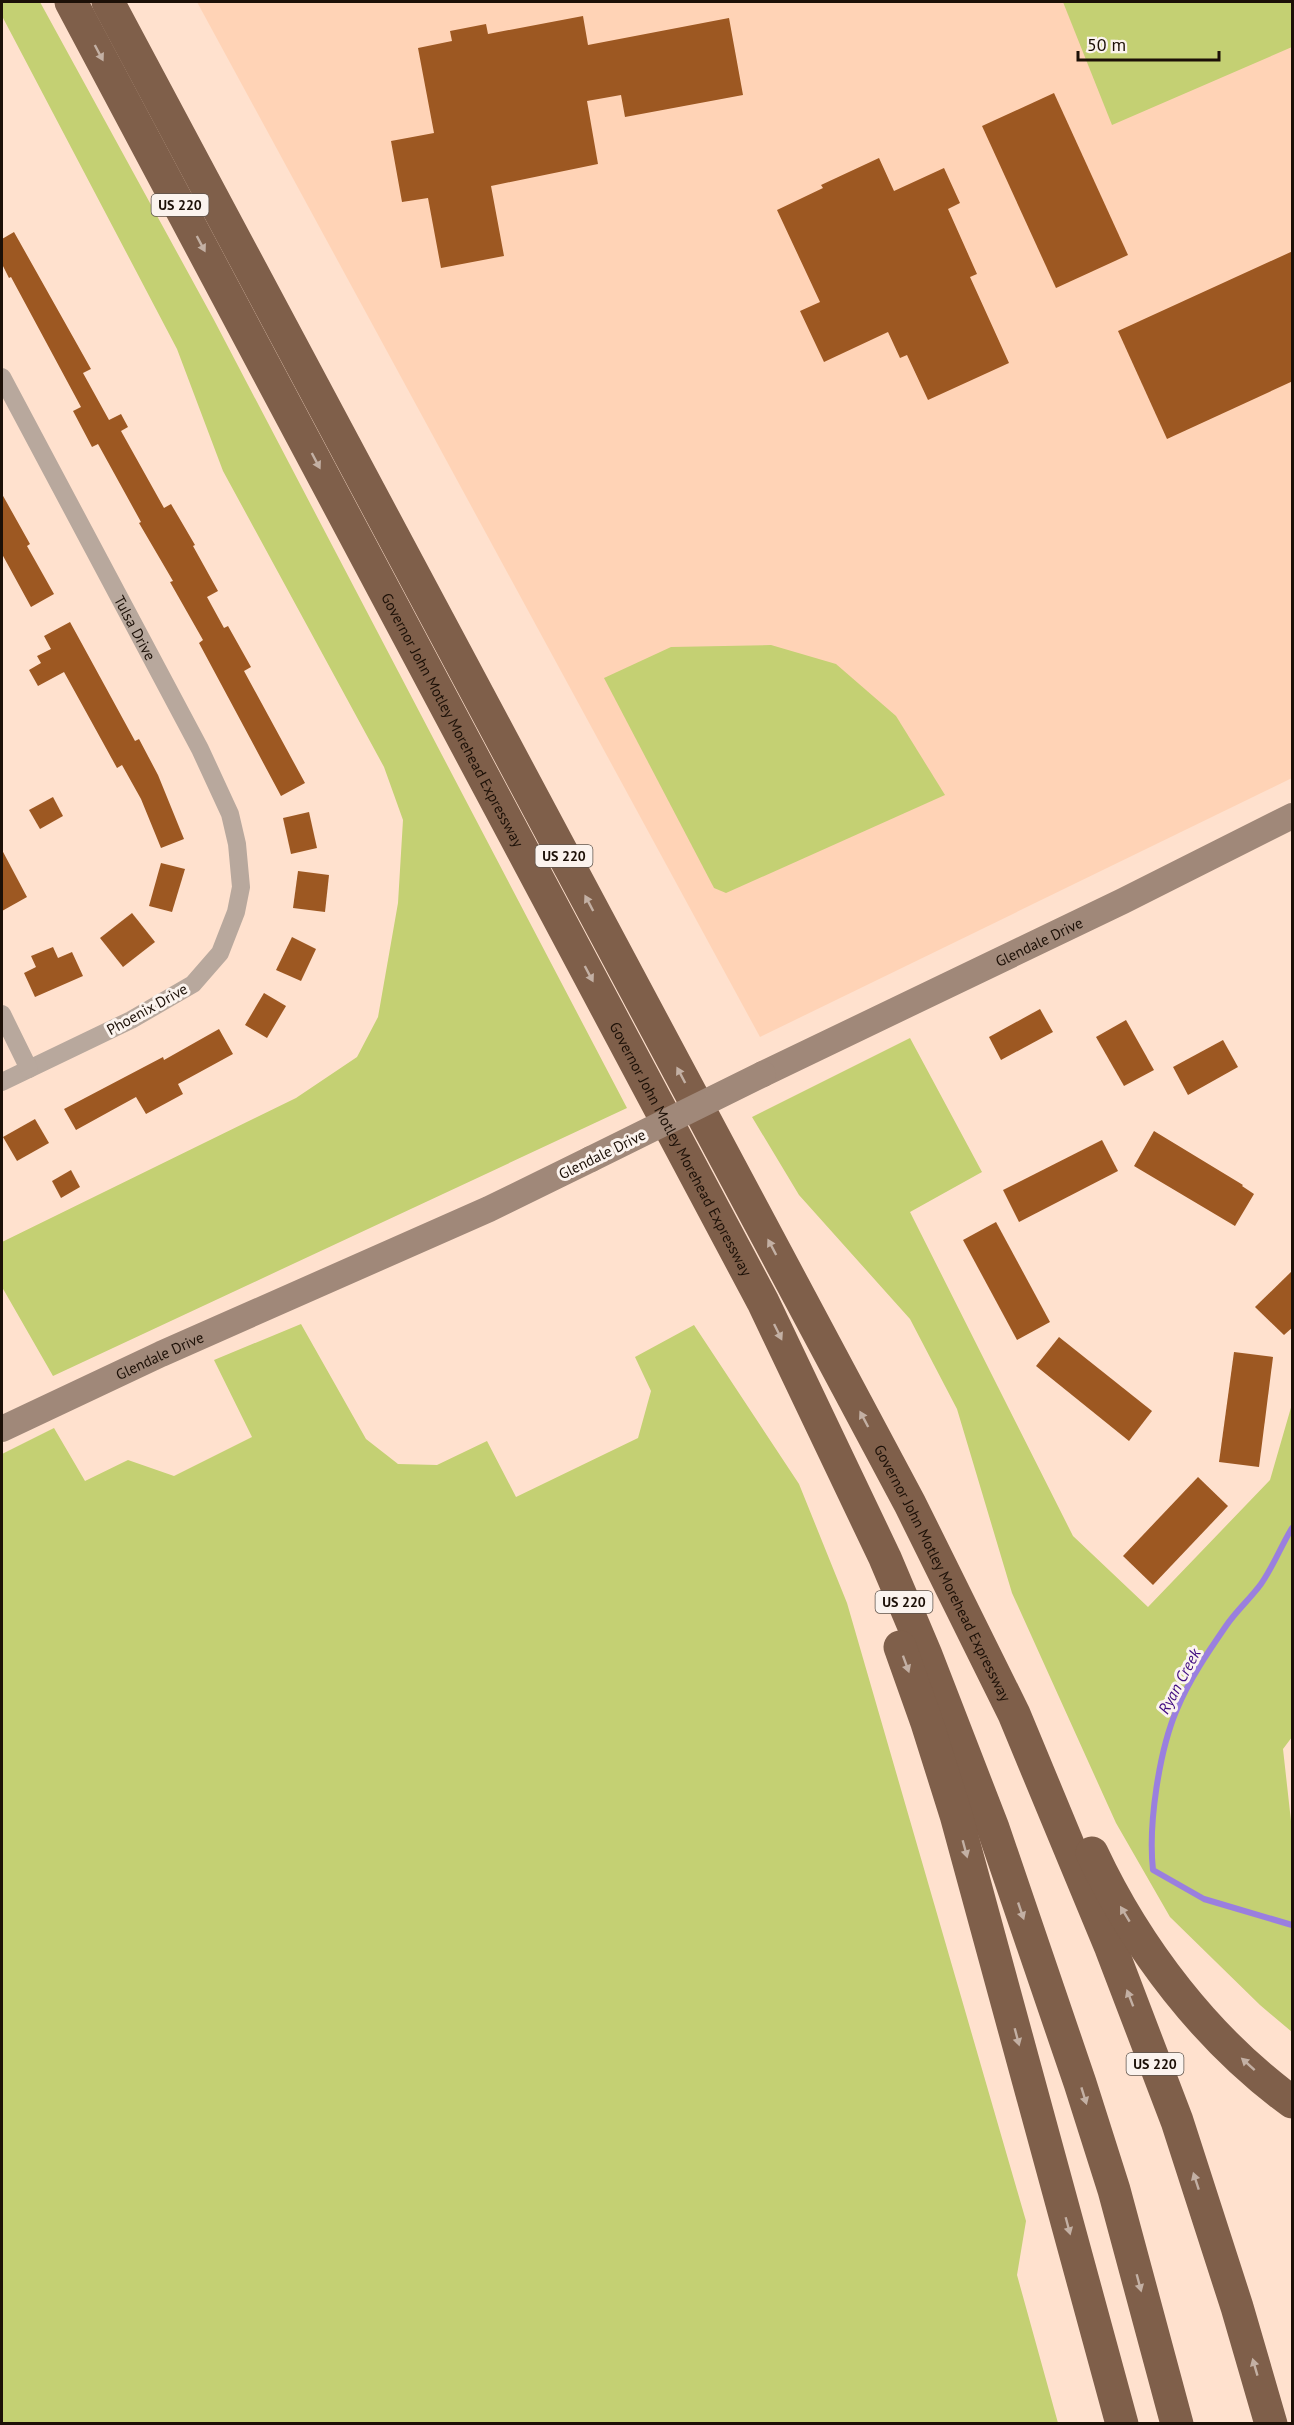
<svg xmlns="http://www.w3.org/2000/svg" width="1294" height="2425" font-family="'PT Sans',sans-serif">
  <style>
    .built { fill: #ffd3b6 }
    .green { fill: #c4d073 }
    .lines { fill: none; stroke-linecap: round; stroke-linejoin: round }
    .stream { stroke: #9a7fdf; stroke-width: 6 }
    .building { fill: #9d5822 }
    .street { stroke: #b8a89d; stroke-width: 18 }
    .secondary { stroke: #a08879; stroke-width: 26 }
    .highway { stroke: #7f5f4a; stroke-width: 33 }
    .secondary-bridge { stroke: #a08879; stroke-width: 26 }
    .oneway { fill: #c3b0a4 }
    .labels { text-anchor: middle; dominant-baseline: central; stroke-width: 6; stroke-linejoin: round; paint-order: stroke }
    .shield { fill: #fbf3ee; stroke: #5f544c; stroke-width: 1.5 }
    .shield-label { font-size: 14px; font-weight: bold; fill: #1c1007 }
    .street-label { font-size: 15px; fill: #1c1007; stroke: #fbf3ee }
    .water-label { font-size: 16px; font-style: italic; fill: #410c81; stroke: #fbf3ee }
  </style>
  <rect width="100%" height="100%" fill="#ffe1ce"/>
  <path class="built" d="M 197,2 L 1292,2 L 1292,778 L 760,1037 Z"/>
  <g class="green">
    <path d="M 2,2 L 40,2 L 214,320 L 627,1108 L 53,1376 L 2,1287 L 2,1242 L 296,1098 L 357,1057 L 378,1017 L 398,903 L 403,820 L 384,767 L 223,471 L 177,349 L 2,16 Z"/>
    <path d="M 1063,2 L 1292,2 L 1292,47 L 1112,125 Z"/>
    <path d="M 771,645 L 836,664 L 896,716 L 945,795 L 726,893 L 714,888 L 604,678 L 671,647 Z"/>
    <path d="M 910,1038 L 982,1172 L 910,1212 L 1073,1536 L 1148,1607 L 1270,1480 L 1292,1404 L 1292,1737 L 1283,1749 L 1292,1830 L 1292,2032 L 1260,2005 L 1170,1917 L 1116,1823 L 1012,1593 L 957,1409 L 910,1319 L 799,1195 L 752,1117 Z"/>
    <path d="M 301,1324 L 366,1439 L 398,1464 L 437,1465 L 487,1441 L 516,1497 L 638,1438 L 651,1391 L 635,1357 L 694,1325 L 799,1484 L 847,1603 L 1026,2221 L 1017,2275 L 1058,2423 L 2,2423 L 2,1454 L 54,1428 L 85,1481 L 128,1460 L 174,1476 L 252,1437 L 214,1360 Z"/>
  </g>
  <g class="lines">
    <path class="stream" d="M 1292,1528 C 1281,1546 1273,1567 1261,1584 C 1250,1599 1236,1611 1226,1626 C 1208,1652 1189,1680 1177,1709 C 1159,1751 1148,1825 1153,1870 L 1204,1899 L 1292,1925"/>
  </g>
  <g class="building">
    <path d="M 583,16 L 588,45 L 729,18 L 743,95 L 625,117 L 621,95 L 587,101 L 598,164 L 491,186 L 504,256 L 441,268 L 428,198 L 402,202 L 391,141 L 434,133 L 418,48 L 452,41 L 450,31 L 486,24 L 488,34 Z"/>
    <path d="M 1054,93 L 1128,255 L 1056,288 L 982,126 Z"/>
    <path d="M 879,158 L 894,191 L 944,168 L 960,203 L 948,209 L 977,274 L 970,277 L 1009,363 L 928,400 L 907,355 L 900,358 L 888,332 L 824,362 L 800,311 L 820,302 L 777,210 L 823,188 L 821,185 Z"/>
    <path d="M 14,232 L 91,369 L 83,373 L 109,420 L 121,414 L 128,427 L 121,431 L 164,508 L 171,504 L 195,545 L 193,546 L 218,591 L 207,597 L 224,628 L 228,626 L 251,667 L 244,671 L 305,783 L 281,796 L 199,643 L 203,640 L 170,582 L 173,581 L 139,523 L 141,522 L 98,444 L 92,447 L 73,411 L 81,407 L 11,277 L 9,278 L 2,264 L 2,239 Z"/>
    <path d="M 1293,251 L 1293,381 L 1167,439 L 1118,331 Z"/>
    <path d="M 2,494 L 30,544 L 27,546 L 54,594 L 31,607 L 2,554 Z"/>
    <path d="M 70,622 L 135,741 L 139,739 L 158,775 L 184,839 L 161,848 L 141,799 L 122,765 L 117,768 L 64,672 L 38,686 L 29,670 L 41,663 L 37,656 L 51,649 L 44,636 Z"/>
    <path d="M 53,797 L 63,816 L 40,829 L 29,810 Z"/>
    <path d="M 309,812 L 317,848 L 291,854 L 283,818 Z"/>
    <path d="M 2,850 L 27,897 L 2,911 Z"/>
    <path d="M 161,863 L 185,869 L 172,912 L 149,906 Z"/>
    <path d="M 298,871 L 329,875 L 325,912 L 293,908 Z"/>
    <path d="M 132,913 L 155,942 L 123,967 L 100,938 Z"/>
    <path d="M 292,937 L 316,949 L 301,981 L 276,970 Z"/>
    <path d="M 53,947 L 58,958 L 72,952 L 83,976 L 35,997 L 24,973 L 36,967 L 31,956 Z"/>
    <path d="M 264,993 L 286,1006 L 267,1038 L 245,1025 Z"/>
    <path d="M 1040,1009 L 1053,1032 L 1001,1060 L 989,1037 Z"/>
    <path d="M 1126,1020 L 1154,1070 L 1124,1086 L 1096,1037 Z"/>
    <path d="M 219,1029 L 233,1054 L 178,1084 L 183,1094 L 146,1114 L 136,1097 L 76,1130 L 64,1109 L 163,1057 L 164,1060 Z"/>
    <path d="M 1223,1040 L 1238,1067 L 1188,1095 L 1173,1067 Z"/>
    <path d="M 35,1119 L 49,1143 L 17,1161 L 3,1137 Z"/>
    <path d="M 1154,1131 L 1243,1185 L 1242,1186 L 1254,1194 L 1235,1226 L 1134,1166 Z"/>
    <path d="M 1102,1140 L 1118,1171 L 1019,1222 L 1003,1190 Z"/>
    <path d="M 71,1170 L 80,1187 L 61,1198 L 52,1181 Z"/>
    <path d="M 996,1222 L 1050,1322 L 1017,1340 L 963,1240 Z"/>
    <path d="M 1293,1270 L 1293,1327 L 1284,1335 L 1255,1307 Z"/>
    <path d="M 1059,1337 L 1152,1411 L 1129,1441 L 1036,1366 Z"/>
    <path d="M 1234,1352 L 1273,1357 L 1259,1467 L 1219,1462 Z"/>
    <path d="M 1198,1477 L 1228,1506 L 1153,1585 L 1123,1556 Z"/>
  </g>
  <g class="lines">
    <g class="street">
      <path id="s1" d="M 2,377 L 200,749 L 230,814 L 237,844 L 241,887 L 236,912 L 220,953 L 193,984 L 131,1020 L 2,1082"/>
      <path d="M 2,1014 L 29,1069"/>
    </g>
    <g class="secondary">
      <path id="s2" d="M 763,1074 L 1123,901 L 1292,816"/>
      <path id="s3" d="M 2,1429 L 161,1354 L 489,1209 L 591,1159"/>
    </g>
    <g class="highway">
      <path id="s4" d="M 71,2 L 763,1302 L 885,1558 L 926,1655 L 993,1828 L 1080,2083 L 1114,2190 L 1177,2424"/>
      <path id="s5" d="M 108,2 L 910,1504 L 1014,1714 L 1111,1948 L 1177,2121 L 1237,2307 L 1271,2424"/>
      <path d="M 900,1647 L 927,1723 L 956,1815 L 1122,2424"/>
      <path d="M 1092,1853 C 1137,1949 1207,2040 1292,2102"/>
    </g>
    <path class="secondary-bridge" d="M 591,1159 L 763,1074"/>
  </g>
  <defs><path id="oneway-solid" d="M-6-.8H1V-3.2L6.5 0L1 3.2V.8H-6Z" transform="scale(1.5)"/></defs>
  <g class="oneway">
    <use href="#oneway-solid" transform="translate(99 53) rotate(62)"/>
    <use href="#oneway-solid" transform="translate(201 244) rotate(62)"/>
    <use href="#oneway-solid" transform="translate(316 461) rotate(62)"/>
    <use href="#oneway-solid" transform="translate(589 903) rotate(-118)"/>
    <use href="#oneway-solid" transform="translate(589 974) rotate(62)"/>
    <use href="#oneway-solid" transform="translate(681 1075) rotate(-118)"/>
    <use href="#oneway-solid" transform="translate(772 1247) rotate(-118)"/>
    <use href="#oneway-solid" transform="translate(778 1332) rotate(64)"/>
    <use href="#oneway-solid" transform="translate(864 1419) rotate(-118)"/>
    <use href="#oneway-solid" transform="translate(906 1664) rotate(70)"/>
    <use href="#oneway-solid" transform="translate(965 1849) rotate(75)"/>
    <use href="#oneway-solid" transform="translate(1021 1911) rotate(71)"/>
    <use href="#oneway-solid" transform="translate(1125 1914) rotate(-121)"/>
    <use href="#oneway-solid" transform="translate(1130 1998) rotate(-111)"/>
    <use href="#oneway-solid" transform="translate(1017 2037) rotate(75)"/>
    <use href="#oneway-solid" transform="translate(1248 2064) rotate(-138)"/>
    <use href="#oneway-solid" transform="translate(1084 2096) rotate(73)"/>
    <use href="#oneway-solid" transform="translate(1196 2181) rotate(-108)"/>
    <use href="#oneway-solid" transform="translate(1068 2226) rotate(75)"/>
    <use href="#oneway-solid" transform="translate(1139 2283) rotate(75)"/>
    <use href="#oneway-solid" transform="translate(1255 2367) rotate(-106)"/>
  </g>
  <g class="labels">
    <g class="shield">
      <rect x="151.5" y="194" width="57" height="22" rx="4.5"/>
      <rect x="535.5" y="845" width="57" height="22" rx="4.5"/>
      <rect x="875.5" y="1591" width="57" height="22" rx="4.5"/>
      <rect x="1126.5" y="2053" width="57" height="22" rx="4.5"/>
    </g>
    <g class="shield-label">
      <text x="180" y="205">US 220</text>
      <text x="564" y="856">US 220</text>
      <text x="904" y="1602">US 220</text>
      <text x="1155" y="2064">US 220</text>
    </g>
    <g class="street-label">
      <text stroke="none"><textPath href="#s1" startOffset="284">Tulsa Drive</textPath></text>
      <text stroke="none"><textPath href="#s4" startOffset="813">Governor John Motley Morehead Expressway</textPath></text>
      <text stroke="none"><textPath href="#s2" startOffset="306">Glendale Drive</textPath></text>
      <text transform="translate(147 1009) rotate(-29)">Phoenix Drive</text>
      <text stroke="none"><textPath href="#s4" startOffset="1299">Governor John Motley Morehead Expressway</textPath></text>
      <text transform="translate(602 1154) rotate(-26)">Glendale Drive</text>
      <text stroke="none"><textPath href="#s3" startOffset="174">Glendale Drive</textPath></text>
      <text stroke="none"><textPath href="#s5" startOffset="1779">Governor John Motley Morehead Expressway</textPath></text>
    </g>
    <g class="water-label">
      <text transform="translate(1179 1681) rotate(-62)">Ryan Creek</text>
    </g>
  </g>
  <rect width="1294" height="2425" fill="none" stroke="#1c1007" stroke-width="6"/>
  <path d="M1078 51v9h141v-9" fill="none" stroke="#1c1007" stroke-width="3"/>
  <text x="1087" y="51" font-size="18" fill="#1c1007" stroke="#fbf3ee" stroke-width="4.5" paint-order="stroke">50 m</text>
</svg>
